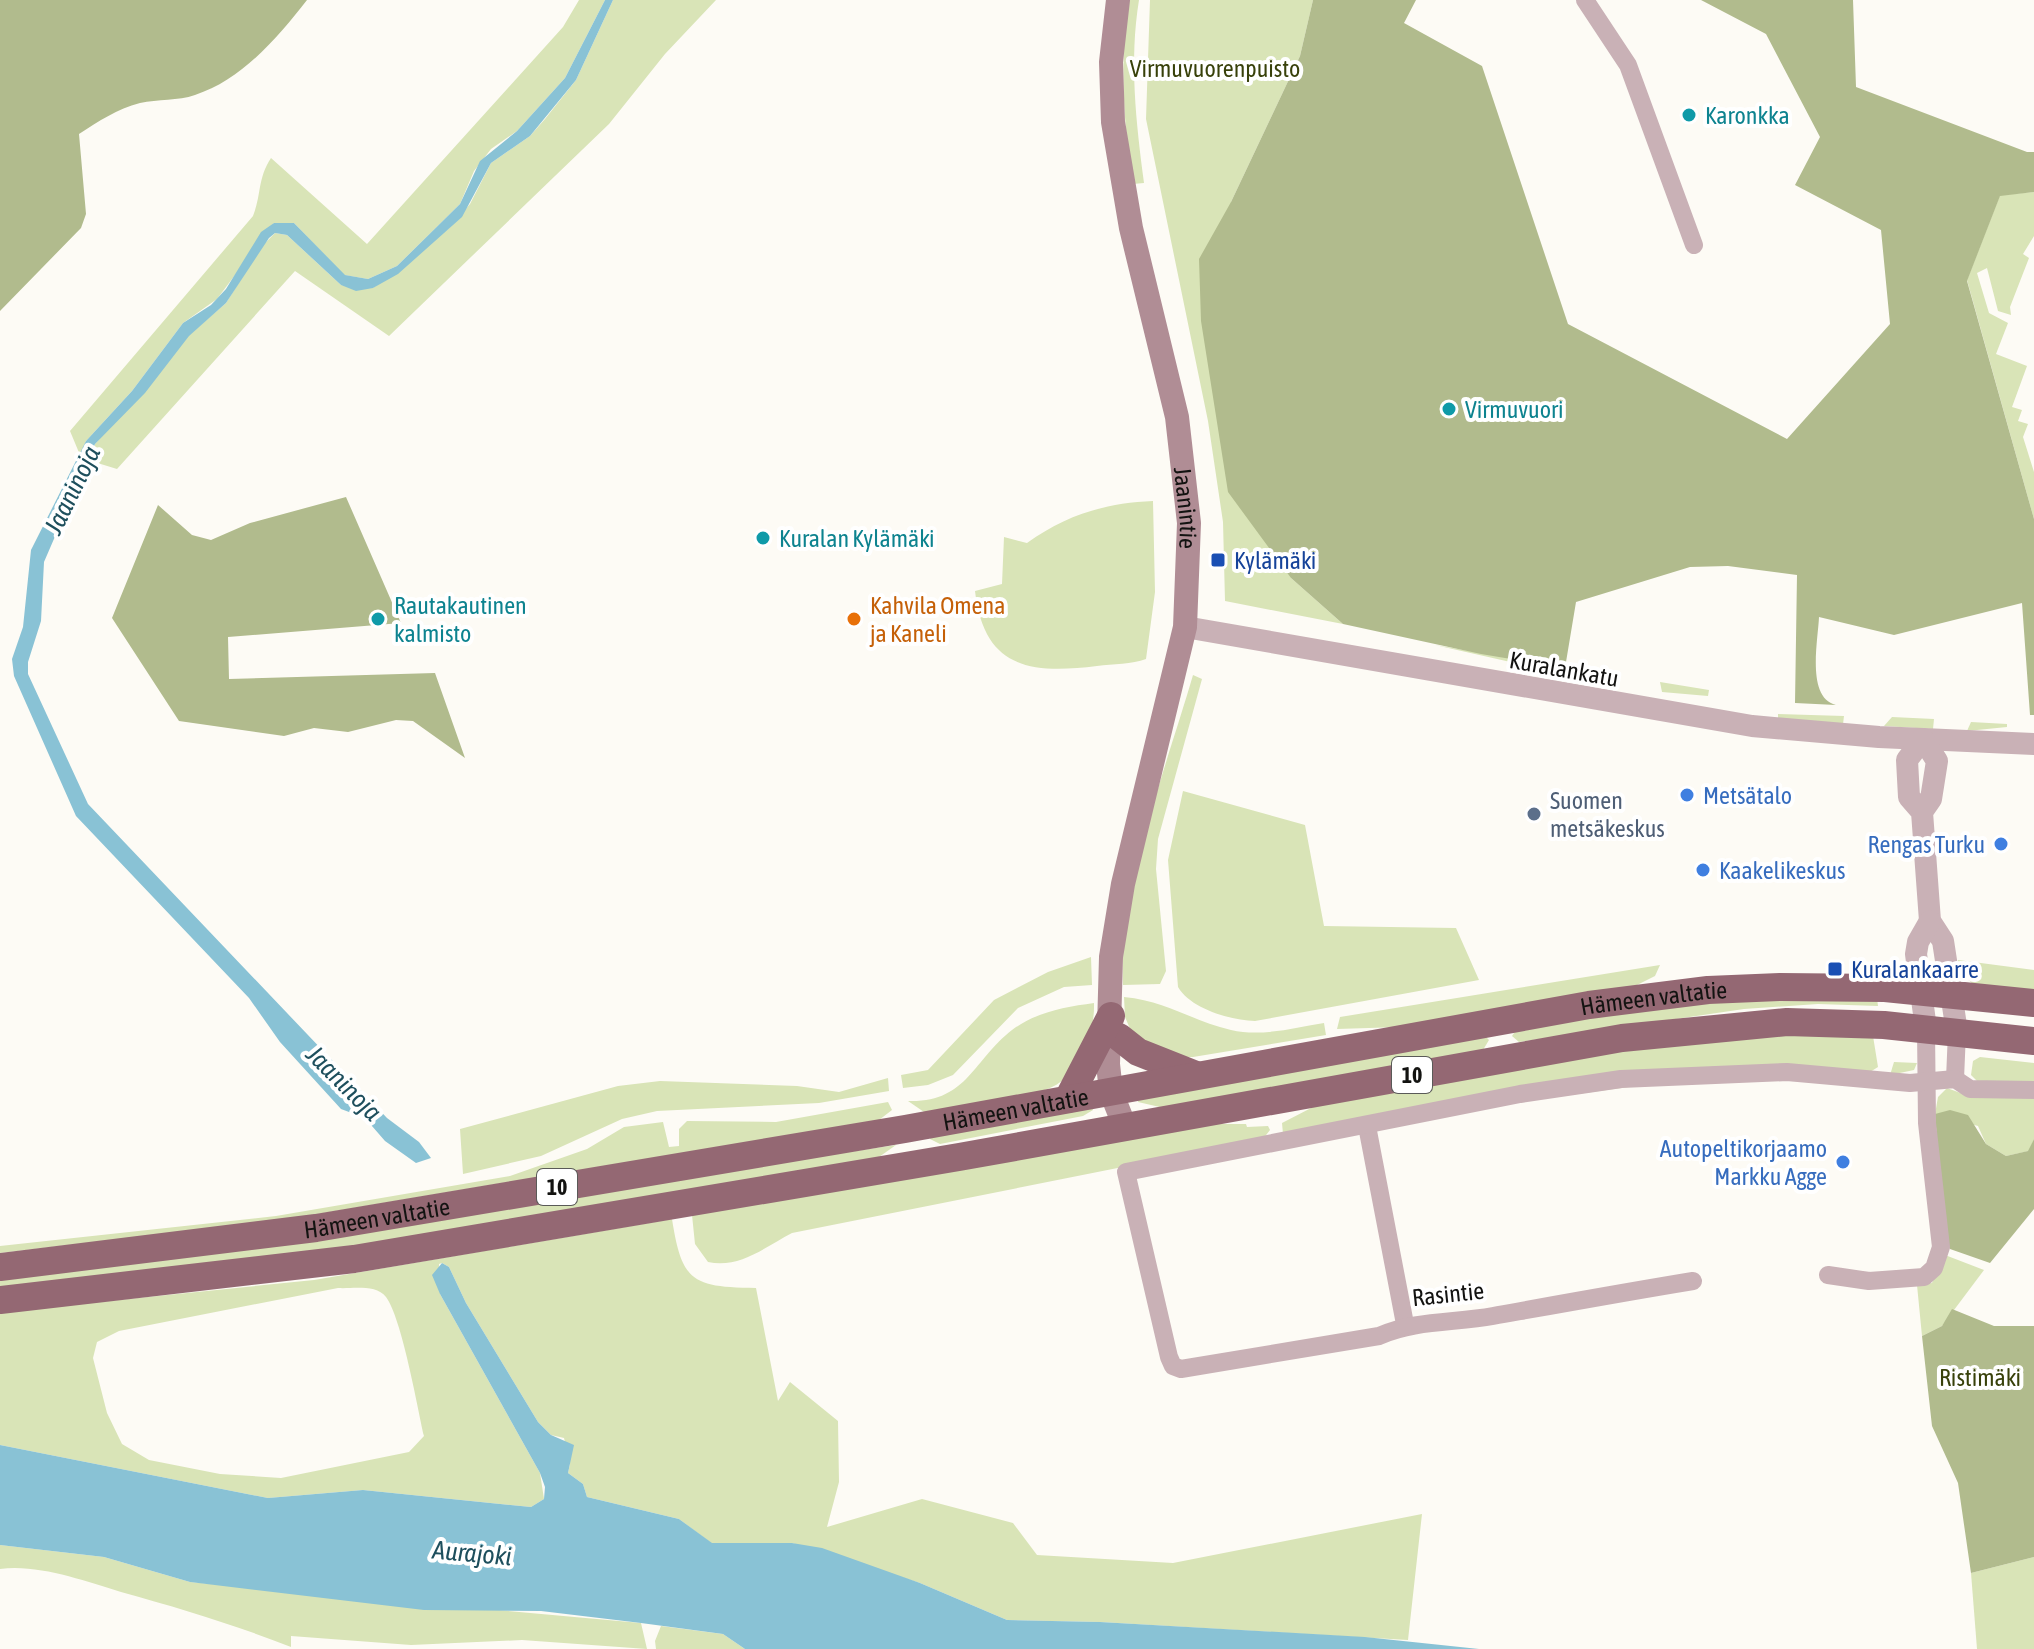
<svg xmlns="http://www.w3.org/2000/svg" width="2034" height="1649" font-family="'Asap Condensed',sans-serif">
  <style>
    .green { fill: #d9e4b7; fill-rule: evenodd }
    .forest { fill: #b1bb8d }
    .water { fill: #89c2d5 }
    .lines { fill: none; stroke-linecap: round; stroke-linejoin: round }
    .minor { stroke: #c9b1b6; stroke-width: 18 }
    .tertiary { stroke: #c9b1b6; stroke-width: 22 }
    .secondary { stroke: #b08d95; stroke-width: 24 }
    .trunk { stroke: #946873; stroke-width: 28 }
    .culture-dot { fill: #0f9aa8; stroke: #fff; stroke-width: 3 }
    .transit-dot { fill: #1a4fb4; stroke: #fff; stroke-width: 3 }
    .food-dot { fill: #e8710a; stroke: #fff; stroke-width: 3 }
    .shop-dot { fill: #3f7fe0; stroke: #fff; stroke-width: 3 }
    .service-dot { fill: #5c6f8a; stroke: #fff; stroke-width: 3 }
    .labels { text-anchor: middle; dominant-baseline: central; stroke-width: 8; stroke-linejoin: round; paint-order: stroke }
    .shield { fill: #fff; stroke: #5a5a58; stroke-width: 2 }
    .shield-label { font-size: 22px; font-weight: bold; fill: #131311 }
    .park-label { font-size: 24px; fill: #38410a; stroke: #fff }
    .culture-label { font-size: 24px; fill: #0d838f; stroke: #fff; text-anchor: start }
    .street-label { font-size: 24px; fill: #131311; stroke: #fff }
    .transit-label { font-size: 24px; fill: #164399; stroke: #fff; text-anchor: start }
    .food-label { font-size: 24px; fill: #c56008; stroke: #fff; text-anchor: start }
    .shop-label { font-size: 24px; fill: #366cbe; stroke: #fff; text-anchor: start }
    .service-label { font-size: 24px; fill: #4e5e75; stroke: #fff; text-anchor: start }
    .water-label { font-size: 26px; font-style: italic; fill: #1e4f5d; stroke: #fff }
  </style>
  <rect width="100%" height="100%" fill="#fdfbf5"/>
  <g class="green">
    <path d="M 579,0 L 605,0 L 565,78 L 517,131 L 491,149 L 474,171 L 460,204 L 397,266 L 368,279 L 344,275 L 294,223 L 274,223 L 217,299 L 183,323 L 132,391 L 86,441 L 80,455 L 70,431 L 253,216 C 262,193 257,180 271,158 L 367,244 L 563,27 Z"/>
    <path d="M 613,0 L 716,0 L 665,54 L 609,124 L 389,336 L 295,271 L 117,469 L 91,461 L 95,444 L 189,335 L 226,303 L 262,246 L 275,233 L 287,235 L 341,285 L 373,288 L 449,228 L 470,204 L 491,163 L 530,136 L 545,119 L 576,80 Z"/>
    <path d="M 1128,0 L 1139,0 C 1129,61 1136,122 1144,183 L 1133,184 C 1123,122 1120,63 1128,0 Z"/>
    <path d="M 1150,0 L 1313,0 L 1300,56 L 1231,202 L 1291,578 L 1343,624 L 1225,601 L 1223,522 L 1208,421 L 1146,119 Z"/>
    <path d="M 2034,192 L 2034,236 L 2023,254 L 2029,258 L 2010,307 L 2011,315 L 1998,311 L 1987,268 L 1977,273 L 1989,313 L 2008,323 L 1996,354 L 2027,366 L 2012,407 L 2022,410 L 2018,421 L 2028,424 L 2023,437 L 2034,472 L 2034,519 L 1967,280 L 2000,195 Z"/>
    <path d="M 1153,501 L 1155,592 L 1146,659 C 1132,664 1113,664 1097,666 C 1031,674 984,669 975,591 L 1002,584 L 1004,537 L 1027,543 C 1066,515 1105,503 1153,501 Z"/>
    <path d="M 1435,645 L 1586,671 L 1585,676 L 1582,678 Z"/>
    <path d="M 1193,675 L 1202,679 L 1158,839 L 1156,869 L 1166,971 L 1160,984 L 1123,985 C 1119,889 1166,768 1193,675 Z"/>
    <path d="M 1660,682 L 1709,690 L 1708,696 L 1662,692 Z"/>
    <path d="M 1778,714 L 1844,716 L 1843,724 L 1778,719 Z"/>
    <path d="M 1892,717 L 1934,719 L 1933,729 L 1884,726 Z"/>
    <path d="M 1971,722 L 2007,724 L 2007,727 L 1967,731 Z"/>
    <path d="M 1183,791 L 1305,825 L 1324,926 L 1456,928 L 1479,980 L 1255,1021 C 1230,1020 1191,1009 1178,987 L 1168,860 Z"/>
    <path d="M 1091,957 L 1092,985 L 1064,987 L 1018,1008 L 953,1075 L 928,1085 L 903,1088 L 901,1075 L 928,1070 L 994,1000 L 1048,972 Z"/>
    <path d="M 1958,960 L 2034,970 L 2034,993 L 1974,986 L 1959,968 Z"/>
    <path d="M 1660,965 L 1655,976 L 1633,987 L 1401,1027 L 1337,1029 L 1340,1017 Z"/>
    <path d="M 1124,997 C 1167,1001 1192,1021 1231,1030 C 1261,1037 1294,1028 1324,1023 L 1326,1035 L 1193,1057 L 1172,1057 L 1134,1038 L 1125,1017 Z"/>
    <path d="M 1877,998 L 1878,1006 L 1818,1004 L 1744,1009 L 1519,1042 L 1512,1036 L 1516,1030 L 1703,1001 Z"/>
    <path d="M 1094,1003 C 1095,1032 1081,1074 1052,1087 C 1027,1099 956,1106 924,1112 L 908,1101 C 967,1103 973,1060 1012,1030 C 1036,1012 1065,1007 1094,1003 Z"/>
    <path d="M 1786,1035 L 1873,1036 L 1878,1067 L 1870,1072 L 1784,1066 L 1283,1134 L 1282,1123 L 1313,1107 L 1599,1053 Z"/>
    <path d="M 1485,1036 L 1489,1040 L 1483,1050 L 1164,1108 L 1138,1102 L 1139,1098 Z"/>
    <path d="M 1980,1057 L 2034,1063 L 2034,1083 L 1979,1083 L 1971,1075 L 1973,1061 Z"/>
    <path d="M 1894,1062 L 1917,1063 L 1914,1070 L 1890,1075 Z"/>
    <path d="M 888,1078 L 889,1091 L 819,1103 L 657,1111 L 622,1119 L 541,1156 L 463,1174 L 460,1129 L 618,1086 L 660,1081 L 797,1086 L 839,1092 Z"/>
    <path d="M 1947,1088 L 1974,1098 L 2034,1097 L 2034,1139 L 2029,1151 L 2006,1156 L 1986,1144 L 1978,1126 L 1935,1114 L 1938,1097 Z"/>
    <path d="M 888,1102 L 892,1110 L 879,1120 L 276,1221 L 0,1253 L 0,1246 L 276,1216 L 510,1176 L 587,1149 L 624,1127 L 663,1122 L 669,1147 L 679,1146 L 679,1129 L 687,1121 L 776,1122 Z"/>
    <path d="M 1092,1106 L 1093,1110 L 1083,1116 L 940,1144 L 930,1139 L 931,1134 Z"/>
    <path d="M 1205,1124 L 1246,1124 L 1247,1127 L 1268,1126 L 1270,1130 L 1263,1139 L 792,1233 C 765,1247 739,1269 708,1262 L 695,1244 L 692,1215 Z"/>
    <path d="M 896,1145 L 879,1157 L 353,1247 L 0,1288 L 0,1277 Z"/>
    <path d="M 672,1219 C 682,1282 692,1287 756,1288 L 778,1401 L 790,1382 L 838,1421 L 839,1482 L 827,1527 L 922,1499 L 1013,1523 L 1037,1555 L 1173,1563 L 1422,1514 L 1408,1640 L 1100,1622 L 1007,1620 L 920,1583 L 792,1543 L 711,1543 L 679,1519 L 587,1497 L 583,1484 L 568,1473 L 570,1464 L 564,1438 L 551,1435 L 538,1422 L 466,1303 L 449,1267 L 442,1263 L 439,1264 L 440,1294 L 540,1473 L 544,1499 L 531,1507 L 363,1490 L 268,1498 L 0,1445 L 0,1312 L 314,1280 ZM 338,1288 C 352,1289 376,1284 386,1297 C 402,1319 417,1405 424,1436 L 409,1452 L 281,1478 L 220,1474 L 149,1460 L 122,1444 L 107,1413 L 93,1358 L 97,1342 L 119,1331 Z"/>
    <path d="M 1945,1255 L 1984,1270 L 1942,1326 L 1922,1336 L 1917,1285 L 1932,1283 Z"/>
    <path d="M 0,1545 L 104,1557 L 190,1582 L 641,1623 L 647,1649 L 522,1640 L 411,1645 L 291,1636 L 291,1647 C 235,1625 179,1608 121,1592 C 84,1581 39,1564 0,1569 Z"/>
    <path d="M 2034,1557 L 2034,1649 L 1977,1649 L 1971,1573 Z"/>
    <path d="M 661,1626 L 723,1634 L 745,1649 L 656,1649 L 655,1641 Z"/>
  </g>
  <g class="forest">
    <path d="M 0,0 L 307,0 C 278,37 242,80 195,95 C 178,101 158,99 140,103 C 117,109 99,121 79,134 L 86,214 L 81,228 L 0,311 Z"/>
    <path d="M 1313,0 L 1416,0 L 1404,23 L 1482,66 L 1568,324 L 1787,439 L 1890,324 L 1881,230 L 1795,185 L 1820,137 L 1766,34 L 1701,0 L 1853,0 L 1856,87 L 2027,152 L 2034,152 L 2034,192 L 2000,196 L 1967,281 L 2034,519 L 2034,715 L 2030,715 L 2022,603 L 1894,635 L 1819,617 C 1818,641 1806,698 1836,705 L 1795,703 L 1797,575 L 1728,566 L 1690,567 L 1576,602 L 1565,668 L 1481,654 L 1343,624 L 1291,578 L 1228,492 L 1201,321 L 1199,259 L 1231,202 L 1300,56 Z"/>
    <path d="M 346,497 L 401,623 L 228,637 L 229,679 L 435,673 L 465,758 L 413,721 L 396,720 L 348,732 L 314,728 L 284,736 L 179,721 L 112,618 L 158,505 L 192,535 L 211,540 L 250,523 Z"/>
    <path d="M 1950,1110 L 1968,1115 L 1986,1144 L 2006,1156 L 2028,1151 L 2034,1139 L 2034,1209 L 1990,1263 L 1950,1249 L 1945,1243 L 1935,1114 Z"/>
    <path d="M 1952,1309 L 1994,1326 L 2034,1326 L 2034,1557 L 1971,1573 L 1958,1483 L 1932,1426 L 1922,1336 L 1942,1326 Z"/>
  </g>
  <g class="water">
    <path d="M 605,0 L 613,0 L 576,80 L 530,136 L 491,163 L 462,217 L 398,274 L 373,288 L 356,291 L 341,285 L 287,235 L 275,233 L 269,238 L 226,303 L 189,336 L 145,393 L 95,444 L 44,562 L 41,621 L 28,662 L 28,674 L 88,804 L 387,1118 L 419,1142 L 431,1158 L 416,1163 L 385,1141 L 365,1118 L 341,1109 L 280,1042 L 249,998 L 76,816 L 14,676 L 12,659 L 23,627 L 31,550 L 86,441 L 132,391 L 183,323 L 211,305 L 226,289 L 261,232 L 274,223 L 294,223 L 345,275 L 368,279 L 397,266 L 460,204 L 480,161 L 517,131 L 565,78 Z"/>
    <path d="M 442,1263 L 449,1267 L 466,1303 L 538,1422 L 551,1435 L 574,1445 L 568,1473 L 583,1484 L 587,1497 L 679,1519 L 712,1543 L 792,1543 L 822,1548 L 920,1583 L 1007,1620 L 1100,1622 L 1365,1637 L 1479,1649 L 745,1649 L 723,1634 L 641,1623 L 541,1611 L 424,1610 L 190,1582 L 104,1557 L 0,1545 L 0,1445 L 268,1498 L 363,1490 L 531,1507 L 544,1499 L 545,1487 L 540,1473 L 440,1294 L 432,1275 Z"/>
  </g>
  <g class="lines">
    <g class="minor">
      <path d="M 1585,0 L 1628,65 L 1694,245"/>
      <path d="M 1955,1079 L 1957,1032"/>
      <path d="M 1367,1126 L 1405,1324"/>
      <path d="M 1828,1275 L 1869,1281 L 1924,1277 L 1934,1268 L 1941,1247 L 1927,1123 L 1926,1029"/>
      <path d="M 1693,1281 C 1626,1292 1560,1304 1493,1316 C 1455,1323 1415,1320 1379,1336 L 1181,1369 L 1173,1366 L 1169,1357 L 1126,1172 L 1520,1094 L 1621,1079 L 1787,1072 L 1910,1083 L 1955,1079 L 1970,1089 L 2034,1090"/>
    </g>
    <g class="tertiary">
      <path d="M 1185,627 L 1752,726 L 1879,737 L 2034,744"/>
      <path d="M 1922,812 L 1931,799 L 1937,761 L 1923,739 L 1907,760 L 1909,797 L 1922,812 L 1930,921 L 1943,941 L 1957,1032"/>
      <path d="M 1926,1029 L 1916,954 L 1918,942 L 1930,921"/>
    </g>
    <path class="secondary" id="s1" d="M 1118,0 L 1111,62 L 1113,122 L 1131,228 L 1177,417 L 1189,523 L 1185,627 L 1123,884 L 1111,957 L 1108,1064 L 1111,1092 L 1125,1127"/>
    <g class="trunk">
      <path d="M 1119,1037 L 1138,1052 L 1196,1075"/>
      <path d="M 1068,1099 L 1111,1016"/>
      <path id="s2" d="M 0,1267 L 316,1228 L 905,1129 L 1589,1005 L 1708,990 L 1780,987 L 1885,988 L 2034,1003"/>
      <path d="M 0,1300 L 354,1259 L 959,1157 L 1622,1038 L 1787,1022 L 1884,1025 L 2034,1041"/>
    </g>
  </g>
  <g class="culture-dot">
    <circle cx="1689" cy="115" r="8"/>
    <circle cx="1449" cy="409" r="8"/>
    <circle cx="763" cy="538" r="8"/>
    <circle cx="378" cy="619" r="8"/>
  </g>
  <g class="transit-dot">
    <rect x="1210" y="552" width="16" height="16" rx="4"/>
    <rect x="1827" y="961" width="16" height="16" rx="4"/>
  </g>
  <circle class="food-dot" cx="854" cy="619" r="8"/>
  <g class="shop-dot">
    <circle cx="1687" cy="795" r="8"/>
    <circle cx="2001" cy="844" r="8"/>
    <circle cx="1703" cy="870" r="8"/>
    <circle cx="1843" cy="1162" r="8"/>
  </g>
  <circle class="service-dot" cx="1534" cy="814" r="8"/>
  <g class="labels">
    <g class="shield">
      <rect x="1392" y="1057" width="40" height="36" rx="6"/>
      <rect x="537" y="1169" width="40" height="36" rx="6"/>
    </g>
    <g class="shield-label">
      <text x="1412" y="1075">10</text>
      <text x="557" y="1187">10</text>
    </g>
    <g class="park-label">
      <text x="1215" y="68">Virmuvuorenpuisto</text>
      <text x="1980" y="1377">Ristimäki</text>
    </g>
    <g class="culture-label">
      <text x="1705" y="115">Karonkka</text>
      <text x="1465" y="409">Virmuvuori</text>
      <text x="779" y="538">Kuralan Kylämäki</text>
      <text x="394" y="605">Rautakautinen<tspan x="394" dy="28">kalmisto</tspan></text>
    </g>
    <g class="street-label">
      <text stroke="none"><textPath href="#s1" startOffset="516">Jaanintie</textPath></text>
      <text transform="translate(1564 669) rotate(10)">Kuralankatu</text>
      <text stroke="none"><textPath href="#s2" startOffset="1676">Hämeen valtatie</textPath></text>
      <text stroke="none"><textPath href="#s2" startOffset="1028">Hämeen valtatie</textPath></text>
      <text stroke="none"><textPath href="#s2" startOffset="380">Hämeen valtatie</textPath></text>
      <text transform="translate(1448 1294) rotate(-6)">Rasintie</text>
    </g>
    <g class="transit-label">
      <text x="1234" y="560">Kylämäki</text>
      <text x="1851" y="969">Kuralankaarre</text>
    </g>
    <g class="food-label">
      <text x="870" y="605">Kahvila Omena<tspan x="870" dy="28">ja Kaneli</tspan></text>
    </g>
    <g class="shop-label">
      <text x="1703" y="795">Metsätalo</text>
      <text x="1985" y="844" text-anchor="end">Rengas Turku</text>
      <text x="1719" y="870">Kaakelikeskus</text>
      <text x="1827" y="1148" text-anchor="end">Autopeltikorjaamo<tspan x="1827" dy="28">Markku Agge</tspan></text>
    </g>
    <g class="service-label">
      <text x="1550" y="800">Suomen<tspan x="1550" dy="28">metsäkeskus</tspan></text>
    </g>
    <g class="water-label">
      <text transform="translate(72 490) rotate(-64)">Jaaninoja</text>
      <text transform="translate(344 1083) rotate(45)">Jaaninoja</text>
      <text transform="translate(472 1553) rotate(5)">Aurajoki</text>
    </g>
  </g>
</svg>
